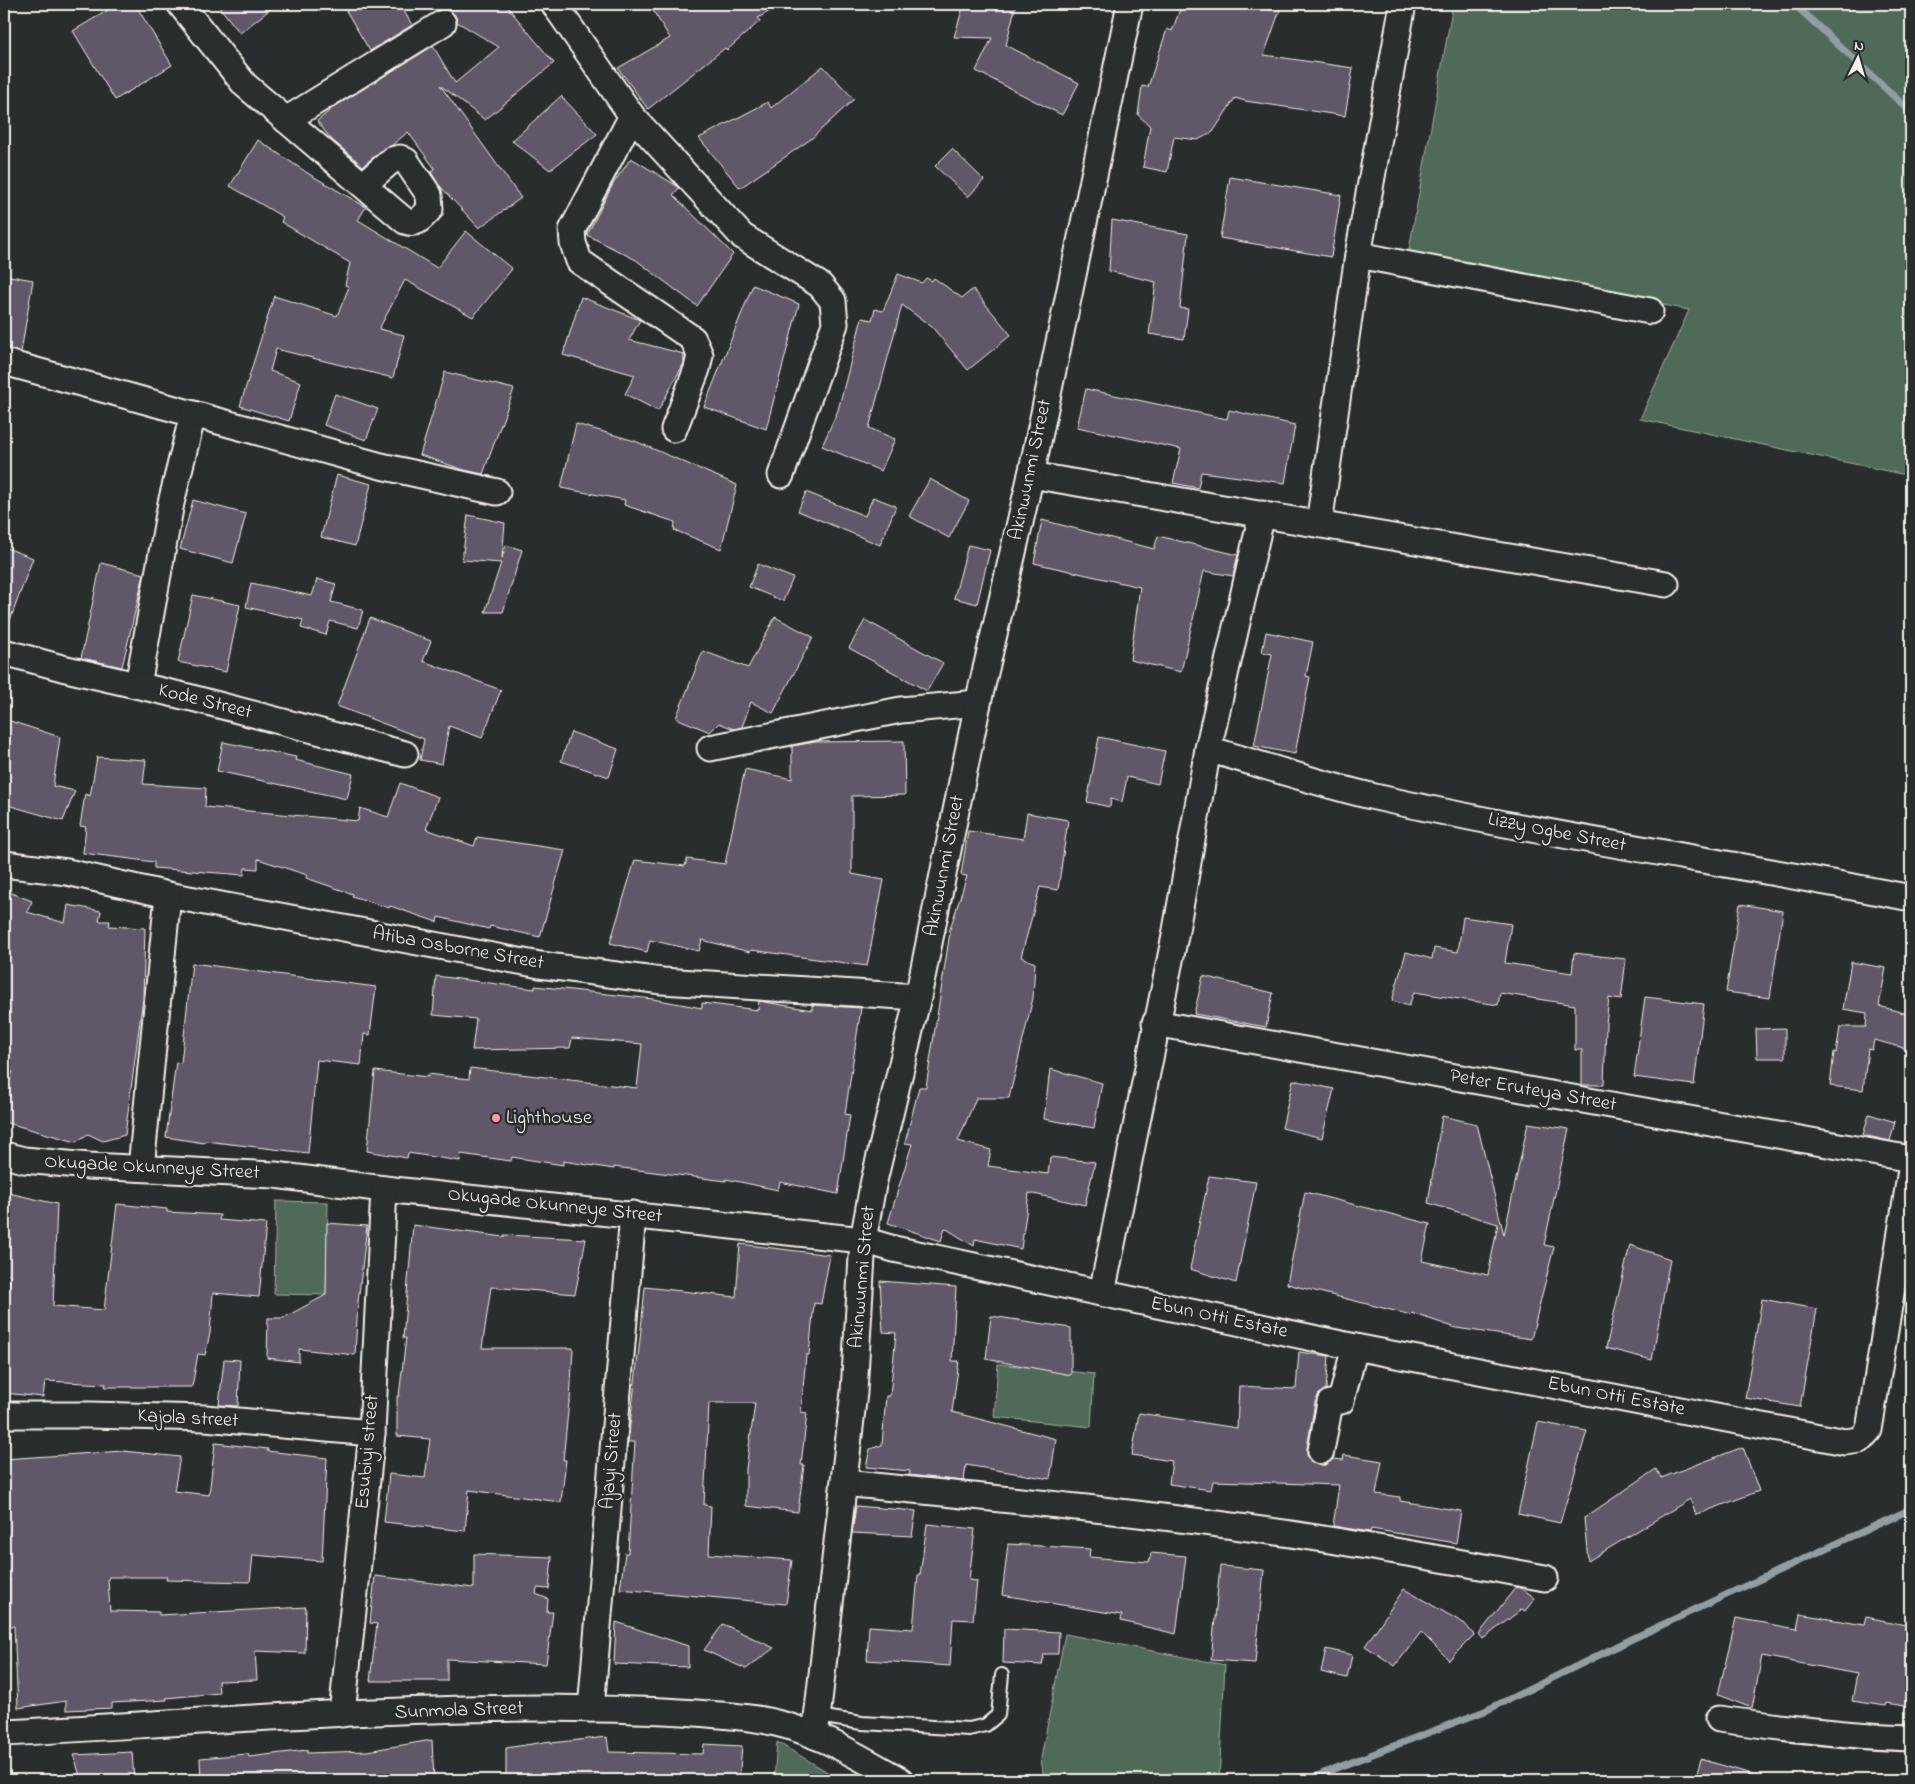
<svg xmlns="http://www.w3.org/2000/svg" width="1915" height="1784" font-family="'Indie Flower',sans-serif">
  <style>
    .green { fill: #506a59; stroke: #a2aea0 }
    .lines { fill: none; stroke-linecap: round; stroke-linejoin: round }
    .stream { stroke: #939ea4; stroke-width: 7 }
    .building { fill: #615869; stroke: #f4f1e8 }
    .service-casing { stroke: #f4f1e8; stroke-width: 16 }
    .minor-casing { stroke: #f4f1e8; stroke-width: 29 }
    .service { stroke: #2a2d2e; stroke-width: 12 }
    .minor { stroke: #2a2d2e; stroke-width: 25 }
    .poi-dot { fill: #ff9aa2; stroke: #2a2d2e; stroke-width: 2 }
    .labels { text-anchor: middle; dominant-baseline: central; stroke-width: 5; stroke-linejoin: round; paint-order: stroke }
    .street-label { font-size: 20px; fill: #f4f1e8; stroke: #2a2d2e }
    .poi-label { font-size: 20px; fill: #f4f1e8; stroke: #2a2d2e; text-anchor: start }
  </style>
  <rect width="100%" height="100%" fill="#2a2d2e"/>
  <filter id="ink" filterUnits="userSpaceOnUse"><feTurbulence type="fractalNoise" baseFrequency=".02" numOctaves="2"/><feDisplacementMap in="SourceGraphic" scale="10" xChannelSelector="R" yChannelSelector="G"/><feConvolveMatrix kernelMatrix="1 2 1 2 8 2 1 2 1" color-interpolation-filters="sRGB"/></filter>
  <g filter="url(#ink)">
    <g class="green">
      <path d="M 1453,4 L 1911,4 L 1911,476 L 1640,419 L 1689,310 L 1408,255 Z"/>
      <path d="M 276,1201 L 328,1202 L 326,1295 L 274,1294 Z"/>
      <path d="M 998,1364 L 1094,1374 L 1091,1427 L 994,1417 Z"/>
      <path d="M 1065,1634 L 1225,1665 L 1219,1780 L 1044,1780 L 1041,1758 Z"/>
      <path d="M 777,1742 L 841,1780 L 774,1780 Z"/>
    </g>
    <g class="lines">
      <g class="stream">
        <path d="M 1794,4 L 1911,112"/>
        <path d="M 1308,1780 L 1331,1770 L 1485,1711 L 1636,1637 L 1911,1509"/>
      </g>
    </g>
    <g class="building">
      <path d="M 118,4 L 135,4 L 172,65 L 115,100 L 73,31 Z"/>
      <path d="M 217,4 L 277,4 L 240,33 Z"/>
      <path d="M 342,4 L 400,4 L 412,25 L 370,51 Z"/>
      <path d="M 428,4 L 505,4 L 554,63 L 485,120 L 440,85 L 521,198 L 479,228 L 439,185 L 431,172 L 435,169 L 408,132 L 391,146 L 383,149 L 363,166 L 331,139 L 317,121 L 334,107 L 433,46 L 455,83 L 499,47 L 457,22 L 455,15 L 450,11 L 443,9 L 438,10 Z"/>
      <path d="M 649,4 L 782,4 L 758,18 L 760,21 L 727,50 L 725,48 L 648,109 L 618,68 L 670,38 Z"/>
      <path d="M 964,4 L 1016,4 L 1006,45 L 1079,83 L 1062,115 L 976,71 L 992,38 L 954,37 Z"/>
      <path d="M 1182,4 L 1282,4 L 1264,55 L 1353,68 L 1345,116 L 1245,101 L 1235,98 L 1213,132 L 1198,140 L 1174,137 L 1167,172 L 1143,167 L 1150,126 L 1138,115 L 1142,86 L 1148,87 L 1167,29 L 1172,31 Z"/>
      <path d="M 823,66 L 854,99 L 811,139 L 740,188 L 699,138 L 768,102 L 771,108 Z"/>
      <path d="M 561,96 L 597,134 L 550,170 L 512,141 Z"/>
      <path d="M 258,140 L 309,174 L 366,207 L 358,220 L 437,268 L 466,231 L 512,269 L 473,317 L 405,280 L 379,329 L 404,335 L 393,378 L 276,349 L 270,371 L 301,382 L 289,421 L 240,406 L 274,296 L 337,316 L 349,287 L 345,285 L 350,263 L 281,222 L 283,217 L 230,186 Z"/>
      <path d="M 952,149 L 984,180 L 968,197 L 935,166 Z"/>
      <path d="M 631,158 L 677,186 L 679,188 L 673,195 L 733,254 L 697,306 L 636,260 L 587,235 L 613,184 Z"/>
      <path d="M 1230,177 L 1341,195 L 1331,257 L 1220,238 Z"/>
      <path d="M 1112,220 L 1188,234 L 1180,308 L 1188,309 L 1184,339 L 1149,334 L 1156,282 L 1109,271 Z"/>
      <path d="M 898,274 L 922,283 L 926,278 L 932,281 L 934,278 L 962,298 L 973,289 L 1011,335 L 968,370 L 932,327 L 902,305 L 869,428 L 895,439 L 881,471 L 822,446 L 838,410 L 862,318 L 872,320 L 875,309 L 883,311 Z"/>
      <path d="M 4,275 L 33,280 L 21,352 L 4,348 Z"/>
      <path d="M 753,285 L 799,304 L 766,429 L 704,407 Z"/>
      <path d="M 581,297 L 640,320 L 629,340 L 684,354 L 684,363 L 658,411 L 625,394 L 635,375 L 563,355 Z"/>
      <path d="M 445,372 L 514,389 L 483,474 L 464,470 L 420,455 Z"/>
      <path d="M 1086,389 L 1227,419 L 1229,410 L 1295,425 L 1285,483 L 1201,472 L 1198,488 L 1173,483 L 1181,449 L 1077,427 Z"/>
      <path d="M 335,394 L 378,409 L 366,440 L 324,425 Z"/>
      <path d="M 576,424 L 635,441 L 737,485 L 721,549 L 674,530 L 675,522 L 624,505 L 625,500 L 561,488 Z"/>
      <path d="M 337,475 L 371,484 L 355,546 L 321,537 Z"/>
      <path d="M 930,479 L 969,501 L 949,538 L 909,516 Z"/>
      <path d="M 806,492 L 865,516 L 873,497 L 896,506 L 880,545 L 798,511 Z"/>
      <path d="M 193,500 L 246,514 L 233,563 L 180,549 Z"/>
      <path d="M 468,515 L 505,523 L 502,558 L 506,545 L 522,550 L 503,612 L 485,612 L 501,563 L 462,560 Z"/>
      <path d="M 1042,520 L 1154,549 L 1158,536 L 1238,555 L 1233,576 L 1204,571 L 1181,672 L 1130,660 L 1140,587 L 1034,563 Z"/>
      <path d="M 968,545 L 990,550 L 977,604 L 954,598 Z"/>
      <path d="M 4,547 L 33,558 L 6,631 L 4,630 Z"/>
      <path d="M 101,563 L 144,574 L 122,667 L 81,658 Z"/>
      <path d="M 758,564 L 793,578 L 783,601 L 749,587 Z"/>
      <path d="M 317,579 L 336,584 L 331,602 L 363,610 L 358,628 L 330,621 L 326,635 L 301,628 L 303,620 L 246,607 L 251,583 L 312,596 Z"/>
      <path d="M 193,595 L 240,605 L 226,672 L 178,662 Z"/>
      <path d="M 775,617 L 813,637 L 773,713 L 751,702 L 742,727 L 734,729 L 719,723 L 710,732 L 676,718 L 703,651 L 748,668 Z"/>
      <path d="M 370,618 L 431,641 L 423,661 L 501,690 L 482,738 L 449,726 L 442,764 L 420,760 L 424,739 L 337,706 Z"/>
      <path d="M 865,620 L 943,663 L 927,691 L 849,648 Z"/>
      <path d="M 1266,632 L 1313,642 L 1306,676 L 1310,677 L 1295,754 L 1254,746 L 1272,654 L 1262,652 Z"/>
      <path d="M 4,719 L 60,737 L 53,786 L 75,791 L 63,821 L 4,804 Z"/>
      <path d="M 571,732 L 618,749 L 609,777 L 561,761 Z"/>
      <path d="M 1099,737 L 1165,751 L 1158,784 L 1127,777 L 1122,802 L 1111,799 L 1110,807 L 1087,802 Z"/>
      <path d="M 904,741 L 905,795 L 852,796 L 852,874 L 884,880 L 867,966 L 751,950 L 750,952 L 702,940 L 699,951 L 650,940 L 647,952 L 610,943 L 635,860 L 685,866 L 687,859 L 725,864 L 745,769 L 792,779 L 792,746 L 815,742 Z"/>
      <path d="M 223,742 L 296,757 L 295,760 L 353,774 L 347,799 L 217,771 Z"/>
      <path d="M 97,757 L 146,760 L 143,784 L 206,788 L 205,807 L 358,821 L 360,808 L 388,817 L 400,783 L 438,797 L 426,829 L 474,846 L 477,837 L 565,850 L 540,937 L 490,926 L 489,929 L 438,917 L 437,922 L 390,906 L 389,908 L 352,896 L 353,894 L 306,878 L 307,875 L 258,859 L 258,869 L 245,868 L 244,875 L 154,868 L 154,862 L 83,853 L 86,827 L 80,826 L 85,794 L 90,796 Z"/>
      <path d="M 1027,813 L 1068,820 L 1058,890 L 1040,887 L 1021,957 L 1035,963 L 1033,998 L 1009,1098 L 976,1098 L 958,1141 L 991,1150 L 988,1166 L 1048,1174 L 1050,1157 L 1095,1162 L 1085,1205 L 1029,1193 L 1021,1249 L 975,1239 L 974,1246 L 945,1228 L 941,1241 L 888,1223 L 912,1144 L 905,1143 L 919,1087 L 926,1087 L 950,932 L 949,932 L 967,876 L 961,875 L 968,831 L 1023,839 Z"/>
      <path d="M 4,890 L 32,901 L 27,912 L 65,923 L 68,905 L 101,911 L 99,921 L 110,921 L 109,926 L 145,928 L 143,998 L 125,1135 L 103,1141 L 88,1134 L 76,1142 L 4,1122 L 4,1094 L 13,1072 L 4,1067 Z"/>
      <path d="M 1740,904 L 1783,911 L 1770,998 L 1726,992 Z"/>
      <path d="M 1463,917 L 1511,924 L 1505,963 L 1572,973 L 1574,953 L 1626,959 L 1621,1000 L 1609,998 L 1606,1024 L 1604,1085 L 1582,1085 L 1582,1050 L 1575,1050 L 1575,1005 L 1500,993 L 1498,1005 L 1414,992 L 1409,1006 L 1392,1001 L 1406,952 L 1432,959 L 1434,948 L 1458,952 Z"/>
      <path d="M 1851,962 L 1886,968 L 1879,1006 L 1911,1015 L 1911,1050 L 1874,1040 L 1872,1050 L 1868,1049 L 1863,1090 L 1830,1086 L 1834,1052 L 1836,1053 L 1840,1027 L 1866,1027 L 1867,1013 L 1843,1009 Z"/>
      <path d="M 192,963 L 376,987 L 370,1035 L 364,1034 L 361,1065 L 317,1060 L 308,1153 L 205,1141 L 204,1143 L 166,1137 L 176,1062 L 181,1063 Z"/>
      <path d="M 436,976 L 535,989 L 535,986 L 653,999 L 702,1008 L 702,1003 L 758,1010 L 759,1001 L 812,1010 L 812,1005 L 861,1008 L 845,1114 L 850,1115 L 838,1194 L 780,1182 L 778,1190 L 726,1179 L 726,1181 L 614,1167 L 614,1169 L 563,1161 L 563,1165 L 512,1157 L 511,1161 L 461,1154 L 460,1161 L 408,1153 L 407,1158 L 367,1151 L 375,1071 L 428,1077 L 428,1074 L 469,1079 L 470,1068 L 637,1088 L 642,1044 L 572,1038 L 570,1048 L 472,1050 L 476,1019 L 433,1015 Z"/>
      <path d="M 1203,976 L 1273,993 L 1266,1027 L 1194,1014 Z"/>
      <path d="M 1645,997 L 1704,1004 L 1694,1085 L 1634,1077 Z"/>
      <path d="M 1785,1028 L 1785,1058 L 1757,1058 L 1756,1029 Z"/>
      <path d="M 1050,1069 L 1102,1083 L 1094,1128 L 1044,1119 Z"/>
      <path d="M 1293,1080 L 1334,1089 L 1322,1138 L 1282,1128 Z"/>
      <path d="M 1869,1114 L 1895,1122 L 1890,1141 L 1863,1135 Z"/>
      <path d="M 1442,1116 L 1477,1124 L 1504,1235 L 1528,1123 L 1569,1129 L 1544,1245 L 1554,1247 L 1531,1339 L 1456,1328 L 1412,1313 L 1411,1315 L 1287,1284 L 1305,1192 L 1430,1224 L 1422,1261 L 1488,1275 L 1498,1224 L 1428,1203 Z"/>
      <path d="M 1209,1176 L 1256,1182 L 1236,1283 L 1190,1269 Z"/>
      <path d="M 4,1192 L 57,1204 L 53,1306 L 104,1310 L 117,1204 L 167,1209 L 167,1212 L 220,1215 L 219,1220 L 266,1224 L 259,1297 L 213,1293 L 210,1333 L 205,1355 L 198,1354 L 192,1387 L 105,1387 L 106,1384 L 45,1381 L 43,1397 L 4,1393 L 4,1332 L 10,1275 L 4,1274 Z"/>
      <path d="M 327,1223 L 367,1226 L 358,1302 L 355,1355 L 299,1349 L 299,1362 L 267,1358 L 268,1318 L 283,1318 L 326,1295 Z"/>
      <path d="M 413,1225 L 504,1237 L 504,1235 L 586,1239 L 575,1294 L 491,1287 L 482,1348 L 573,1348 L 570,1402 L 569,1402 L 563,1460 L 566,1460 L 561,1502 L 469,1490 L 465,1531 L 384,1522 L 389,1474 L 425,1478 L 430,1439 L 397,1436 L 397,1396 L 399,1396 L 406,1338 L 403,1338 Z"/>
      <path d="M 740,1244 L 830,1255 L 821,1304 L 814,1303 L 809,1355 L 806,1355 L 801,1412 L 807,1413 L 801,1465 L 804,1465 L 798,1512 L 746,1506 L 746,1469 L 755,1403 L 709,1403 L 704,1505 L 711,1506 L 709,1554 L 792,1560 L 786,1604 L 620,1589 L 625,1553 L 628,1553 L 635,1442 L 628,1442 L 640,1339 L 645,1287 L 736,1297 Z"/>
      <path d="M 1630,1245 L 1670,1259 L 1652,1360 L 1606,1348 Z"/>
      <path d="M 880,1281 L 956,1287 L 952,1361 L 959,1361 L 952,1412 L 1056,1439 L 1050,1479 L 966,1465 L 964,1481 L 909,1475 L 910,1471 L 866,1467 L 870,1449 L 882,1445 L 886,1396 L 890,1396 L 896,1333 L 883,1332 Z"/>
      <path d="M 1762,1299 L 1817,1309 L 1800,1407 L 1745,1398 Z"/>
      <path d="M 991,1316 L 1071,1328 L 1071,1375 L 986,1359 Z"/>
      <path d="M 1299,1352 L 1329,1356 L 1326,1389 L 1320,1393 L 1315,1402 L 1307,1448 L 1307,1455 L 1311,1462 L 1318,1465 L 1325,1465 L 1333,1459 L 1343,1460 L 1344,1455 L 1382,1461 L 1376,1494 L 1400,1497 L 1400,1501 L 1461,1511 L 1456,1543 L 1371,1529 L 1370,1532 L 1333,1526 L 1339,1485 L 1213,1481 L 1211,1490 L 1169,1484 L 1172,1461 L 1132,1455 L 1139,1413 L 1237,1428 L 1239,1386 L 1296,1389 Z"/>
      <path d="M 224,1359 L 240,1360 L 238,1406 L 219,1405 Z"/>
      <path d="M 1538,1422 L 1587,1431 L 1560,1523 L 1518,1514 Z"/>
      <path d="M 215,1443 L 268,1449 L 267,1451 L 327,1458 L 322,1561 L 253,1555 L 250,1582 L 166,1580 L 167,1577 L 109,1577 L 108,1579 L 110,1611 L 159,1612 L 159,1615 L 306,1607 L 305,1653 L 255,1651 L 257,1680 L 218,1681 L 219,1693 L 166,1698 L 167,1700 L 112,1703 L 112,1708 L 66,1710 L 66,1701 L 18,1708 L 14,1626 L 10,1626 L 10,1579 L 7,1579 L 6,1573 L 4,1573 L 4,1459 L 123,1451 L 180,1457 L 174,1491 L 209,1495 Z"/>
      <path d="M 1743,1447 L 1759,1491 L 1696,1515 L 1690,1499 L 1588,1561 L 1584,1518 L 1656,1469 L 1661,1478 Z"/>
      <path d="M 856,1506 L 916,1511 L 912,1536 L 852,1533 Z"/>
      <path d="M 927,1524 L 975,1529 L 969,1580 L 977,1581 L 973,1620 L 953,1619 L 950,1666 L 867,1660 L 869,1626 L 913,1629 L 918,1575 L 920,1575 Z"/>
      <path d="M 1008,1544 L 1090,1549 L 1089,1557 L 1149,1562 L 1151,1553 L 1186,1556 L 1176,1634 L 1121,1621 L 1122,1615 L 1002,1595 Z"/>
      <path d="M 474,1554 L 552,1557 L 549,1589 L 537,1588 L 536,1594 L 548,1599 L 547,1612 L 553,1612 L 546,1664 L 447,1659 L 447,1681 L 370,1681 L 377,1624 L 370,1623 L 375,1576 L 474,1588 Z"/>
      <path d="M 1220,1566 L 1264,1570 L 1255,1663 L 1211,1660 Z"/>
      <path d="M 1516,1587 L 1523,1589 L 1535,1598 L 1525,1611 L 1522,1609 L 1483,1639 L 1479,1634 Z"/>
      <path d="M 1404,1589 L 1465,1624 L 1474,1635 L 1449,1660 L 1421,1632 L 1395,1666 L 1365,1646 Z"/>
      <path d="M 1800,1614 L 1864,1625 L 1866,1617 L 1911,1626 L 1911,1707 L 1887,1703 L 1886,1706 L 1852,1701 L 1857,1674 L 1762,1656 L 1752,1708 L 1718,1695 L 1736,1618 L 1797,1629 Z"/>
      <path d="M 616,1622 L 688,1646 L 688,1667 L 614,1664 Z"/>
      <path d="M 723,1624 L 774,1648 L 746,1669 L 704,1650 Z"/>
      <path d="M 1004,1629 L 1059,1632 L 1058,1654 L 1044,1654 L 1042,1665 L 1003,1663 Z"/>
      <path d="M 1326,1649 L 1352,1655 L 1347,1678 L 1321,1672 Z"/>
      <path d="M 607,1737 L 609,1752 L 703,1754 L 704,1744 L 742,1746 L 739,1780 L 506,1780 L 506,1748 L 551,1741 L 551,1743 Z"/>
      <path d="M 432,1740 L 434,1780 L 201,1780 L 200,1758 L 248,1754 L 249,1757 L 307,1750 L 307,1753 L 367,1751 Z"/>
      <path d="M 132,1752 L 134,1780 L 81,1780 L 74,1755 Z"/>
      <path d="M 1701,1759 L 1758,1776 L 1757,1780 L 1695,1780 Z"/>
    </g>
    <g class="lines">
      <defs>
        <path id="service" d="M 818,1716 L 862,1723 L 969,1729 L 986,1725 L 998,1715 L 1002,1675"/>
        <g id="minor">
          <path d="M 180,4 L 245,85 L 405,221 C 417,226 422,217 430,209 L 429,195 L 406,161 L 400,158 L 392,160 L 363,185"/>
          <path d="M 554,4 L 632,116 L 742,236 L 820,285 L 833,301 L 835,324 L 781,475"/>
          <path d="M 632,116 L 572,230 L 573,243 L 579,261 L 693,339 L 700,355 L 697,369 L 674,429"/>
          <path d="M 286,120 L 443,23"/>
          <path d="M 1358,255 L 1650,311"/>
          <path d="M 4,362 L 193,414 L 171,503 L 138,685"/>
          <path d="M 193,414 L 381,466 L 497,492"/>
          <path d="M 1031,475 L 1666,584"/>
          <path d="M 1319,524 L 1358,255 L 1403,4"/>
          <path d="M 4,652 L 62,668 L 192,698 L 405,754"/>
          <path d="M 710,748 L 901,710 L 978,703"/>
          <path d="M 1208,749 C 1263,765 1319,784 1375,797 C 1553,837 1733,863 1911,898"/>
          <path d="M 4,864 L 67,872 L 168,895 L 540,965 L 662,981 L 918,997"/>
          <path d="M 1155,1023 L 1911,1159"/>
          <path d="M 4,1155 L 24,1160 L 89,1166 L 275,1175 L 384,1189 L 863,1240 L 894,1249 L 1355,1347 L 1845,1442 L 1860,1440 L 1869,1430 L 1911,1170"/>
          <path d="M 141,1168 L 168,895"/>
          <path d="M 1102,1293 L 1175,936 L 1208,749 L 1262,514"/>
          <path d="M 4,1415 L 90,1415 L 205,1418 L 372,1433"/>
          <path d="M 1321,1451 L 1330,1403 L 1341,1401 L 1355,1347"/>
          <path d="M 844,1483 C 1002,1499 1160,1514 1317,1538 C 1394,1550 1469,1564 1545,1578"/>
          <path d="M 591,1709 L 633,1214"/>
          <path d="M 342,1714 L 372,1433 L 384,1189"/>
          <path d="M 1719,1719 C 1783,1728 1847,1736 1911,1738"/>
          <path d="M 4,1733 C 185,1723 366,1708 548,1708 C 601,1709 655,1709 708,1714 C 730,1716 754,1717 776,1723 C 821,1733 860,1758 900,1780"/>
          <path d="M 815,1736 L 854,1392 L 863,1240 L 873,1185 L 918,997 L 978,703 L 1031,475 L 1130,4"/>
        </g>
      </defs>
      <use href="#service" class="service-casing"/>
      <use href="#minor" class="minor-casing"/>
      <use href="#service" class="service"/>
      <use href="#minor" class="minor"/>
    </g>
  </g>
  <circle class="poi-dot" cx="496" cy="1118" r="5"/>
  <g class="labels">
    <g class="street-label">
      <text transform="translate(1031 470) rotate(-78)">Akinwunmi Street</text>
      <text transform="translate(205 702) rotate(14)">Kode Street</text>
      <text transform="translate(1557 833) rotate(11)">Lizzy Ogbe Street</text>
      <text transform="translate(945 866) rotate(-79)">Akinwunmi Street</text>
      <text transform="translate(458 949) rotate(10)">Atiba Osborne Street</text>
      <text transform="translate(1533 1091) rotate(10)">Peter Eruteya Street</text>
      <text transform="translate(152 1168) rotate(3)">Okugade Okunneye Street</text>
      <text transform="translate(555 1206) rotate(6)">Okugade Okunneye Street</text>
      <text transform="translate(863 1277) rotate(-85)">Akinwunmi Street</text>
      <text transform="translate(1219 1318) rotate(12)">Ebun Otti Estate</text>
      <text transform="translate(1616 1397) rotate(11)">Ebun Otti Estate</text>
      <text transform="translate(188 1419) rotate(3)">Kajola street</text>
      <text transform="translate(368 1452) rotate(-85)">Esubiyi street</text>
      <text transform="translate(612 1461) rotate(-85)">Ajayi Street</text>
      <text transform="translate(459 1711) rotate(-2)">Sunmola Street</text>
    </g>
    <g class="poi-label">
      <text x="506" y="1118">Lighthouse</text>
    </g>
  </g>
  <rect width="1915" height="1784" fill="none" stroke="#2a2d2e" stroke-width="20"/>
  <rect x="10" y="10" width="1895" height="1764" fill="none" stroke="#f4f1e8" stroke-width="2" filter="url(#ink)"/>
  <g transform="translate(1858 58) rotate(5)" stroke="#2a2d2e" stroke-width="4" paint-order="stroke">
  <path d="M0-4L9 19L0 12L-9 19Z" fill="#f4f1e8"/>
  <text y="-8" font-size="14" font-weight="bold" text-anchor="middle" fill="#f4f1e8">N</text>
  </g>
</svg>
